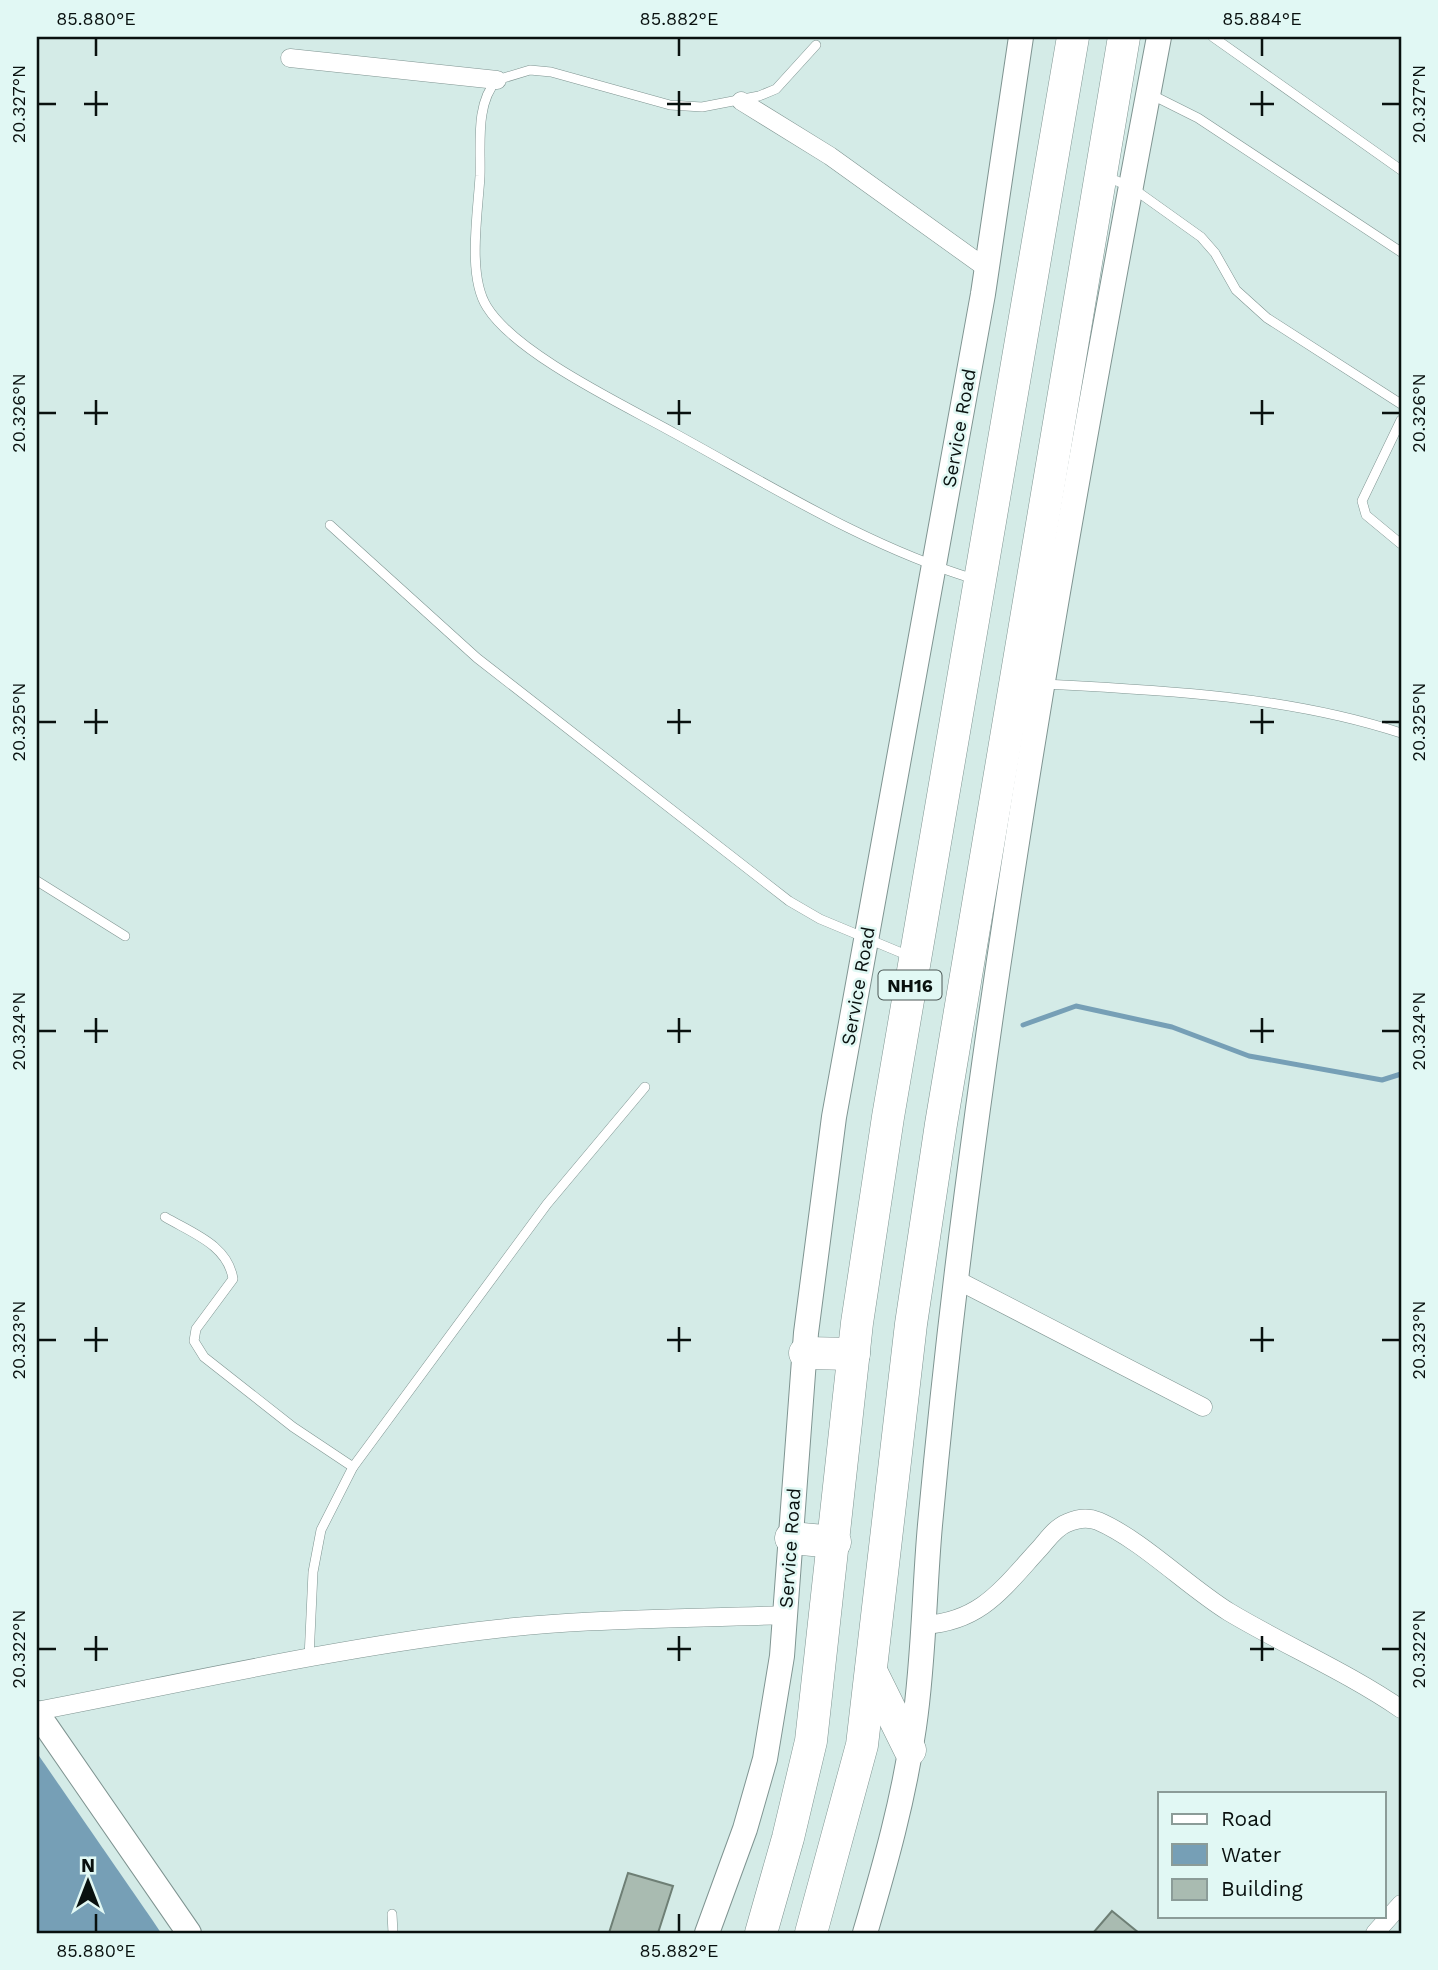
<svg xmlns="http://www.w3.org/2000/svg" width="1438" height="1970" font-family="'Work Sans',sans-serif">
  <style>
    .water { fill: #769fb6 }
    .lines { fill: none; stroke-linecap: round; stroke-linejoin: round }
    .stream { stroke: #769fb6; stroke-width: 5 }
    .building { fill: #a9bbb1; stroke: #6e7f75; stroke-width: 2 }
    .lane-casing { stroke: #7f9491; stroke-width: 10 }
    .street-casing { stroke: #7f9491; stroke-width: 19 }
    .secondary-casing { stroke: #7f9491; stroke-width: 26 }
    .highway-casing { stroke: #7f9491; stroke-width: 33 }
    .lane { stroke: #fff; stroke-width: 9 }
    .street { stroke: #fff; stroke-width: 18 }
    .secondary { stroke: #fff; stroke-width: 24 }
    .highway { stroke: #fff; stroke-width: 32 }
    .ticks { fill: none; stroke: #09110f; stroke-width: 2.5 }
    .labels { text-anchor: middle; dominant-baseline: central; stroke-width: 5; stroke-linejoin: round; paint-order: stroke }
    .shield { fill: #e1f8f4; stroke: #4a5654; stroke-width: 2 }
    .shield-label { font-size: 18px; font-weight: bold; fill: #09110f }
    .street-label { font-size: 19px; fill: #09110f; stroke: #e1f8f4 }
    .neatline { fill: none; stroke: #09110f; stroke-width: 2.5 }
    .ticks-label { font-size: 18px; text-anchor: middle; fill: #09110f }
  </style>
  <rect width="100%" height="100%" fill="#d4ebe7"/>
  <path class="water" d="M 37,1753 L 153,1921 L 161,1933 L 37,1933 Z"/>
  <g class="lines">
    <path class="stream" d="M 1023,1025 L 1076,1006 L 1172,1027 L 1249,1056 L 1382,1080 L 1401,1074"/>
  </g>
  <g class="building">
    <path d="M 628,1873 L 673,1886 L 658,1933 L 609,1933 Z"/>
    <path d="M 1112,1911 L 1139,1933 L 1093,1933 Z"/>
  </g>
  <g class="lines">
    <defs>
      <g id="lane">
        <path d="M 1213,37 L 1401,170"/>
        <path d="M 816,45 L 776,89 L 759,96 L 702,107 L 670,105 L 551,72 L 530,70 L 497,80 C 475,103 481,146 480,176 C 478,212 467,276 487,307 C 516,354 624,405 674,433 C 771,486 868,547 974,579"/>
        <path d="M 1150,94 L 1198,118 L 1401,252"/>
        <path d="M 1105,176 L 1131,187 L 1201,237 L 1215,253 L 1236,290 L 1267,318 L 1401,404"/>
        <path d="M 1401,420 L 1362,501 L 1366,515 L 1401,544"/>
        <path d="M 330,525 L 477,658 L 789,901 L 820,919 L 909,956"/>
        <path d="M 1045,684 C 1163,690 1288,696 1401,733"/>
        <path d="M 37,881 L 125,936"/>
        <path d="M 165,1217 C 192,1233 228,1245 233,1279 L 196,1329 L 194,1341 L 204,1357 L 293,1427 L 353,1467"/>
        <path d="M 309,1658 L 313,1572 L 321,1530 L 353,1467 L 547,1204 L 645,1087"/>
        <path d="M 392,1914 L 393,1933"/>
      </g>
      <g id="street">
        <path d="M 290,58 L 497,80"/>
        <path d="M 741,101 L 830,156 L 986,268"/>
        <path d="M 957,1280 L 1203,1407"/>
        <path d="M 925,1625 C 982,1621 1003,1588 1040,1548 C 1048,1539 1055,1528 1067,1523 C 1076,1519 1088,1517 1098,1521 C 1142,1540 1187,1586 1229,1612 C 1286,1646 1347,1672 1401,1709"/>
        <path d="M 37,1711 C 183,1683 331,1649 479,1631 C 580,1618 683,1619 785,1615"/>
        <path d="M 1375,1933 L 1401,1904"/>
      </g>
      <g id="secondary">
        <path d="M 37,1713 L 189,1933"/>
        <path d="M 707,1933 L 745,1829 L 765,1759 L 782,1656 L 806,1333 L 834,1117 L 983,294 L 1021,37"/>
        <path d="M 865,1933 C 885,1865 904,1798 914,1727 C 924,1660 924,1592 930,1525 C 940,1416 952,1307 966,1199 C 1016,809 1086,422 1159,37"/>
      </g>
      <g id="highway">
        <path d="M 805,1353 L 854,1354"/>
        <path d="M 791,1538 L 835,1542"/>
        <path d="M 871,1671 L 910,1750"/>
        <path d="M 761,1933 L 788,1838 L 811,1741 L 857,1323 L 888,1117 L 1073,37"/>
        <path d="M 811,1933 L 862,1745 L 911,1324 L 941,1124 L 1124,37"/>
      </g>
    </defs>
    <use href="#lane" class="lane-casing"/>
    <use href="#street" class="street-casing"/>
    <use href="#secondary" class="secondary-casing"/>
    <use href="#highway" class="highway-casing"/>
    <use href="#lane" class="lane"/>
    <use href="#street" class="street"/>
    <use href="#secondary" class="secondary"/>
    <use href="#highway" class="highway"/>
  </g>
  <path class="ticks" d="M 96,38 L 96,56M 679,38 L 679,56M 1262,38 L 1262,56M 96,91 L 96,116M 679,91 L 679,116M 1262,91 L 1262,116M 38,104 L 56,104M 84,104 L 108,104M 667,104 L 691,104M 1250,104 L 1274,104M 1382,104 L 1400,104M 96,400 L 96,425M 679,400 L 679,425M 1262,400 L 1262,425M 38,413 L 56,413M 84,413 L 108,413M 667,413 L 691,413M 1250,413 L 1274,413M 1382,413 L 1400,413M 96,709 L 96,734M 679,709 L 679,734M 1262,709 L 1262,734M 38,722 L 56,722M 84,722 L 108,722M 667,722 L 691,722M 1250,722 L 1274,722M 1382,722 L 1400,722M 96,1018 L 96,1043M 679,1018 L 679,1043M 1262,1018 L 1262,1043M 38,1031 L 56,1031M 84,1031 L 108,1031M 667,1031 L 691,1031M 1250,1031 L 1274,1031M 1382,1031 L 1400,1031M 96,1327 L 96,1352M 679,1327 L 679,1352M 1262,1327 L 1262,1352M 38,1340 L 56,1340M 84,1340 L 108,1340M 667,1340 L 691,1340M 1250,1340 L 1274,1340M 1382,1340 L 1400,1340M 96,1636 L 96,1661M 679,1636 L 679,1661M 1262,1636 L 1262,1661M 38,1649 L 56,1649M 84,1649 L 108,1649M 667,1649 L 691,1649M 1250,1649 L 1274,1649M 1382,1649 L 1400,1649M 96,1914 L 96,1932M 679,1914 L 679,1932"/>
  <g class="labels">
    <rect class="shield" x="878.5" y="970.5" width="63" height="29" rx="5"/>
    <g class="shield-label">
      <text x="910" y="985">NH16</text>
    </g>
    <g class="street-label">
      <text transform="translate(959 428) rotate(-80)">Service Road</text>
      <text transform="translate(858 986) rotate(-80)">Service Road</text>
      <text transform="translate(790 1548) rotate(-86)">Service Road</text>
    </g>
  </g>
  <rect width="1438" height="1970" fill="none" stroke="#e1f8f4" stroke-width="77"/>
  <rect x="1158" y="1792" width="228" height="126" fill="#e1f8f4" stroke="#8b9c98" stroke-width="2"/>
  <rect x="1172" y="1814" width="35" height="10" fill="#ffffff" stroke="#8b9c98" stroke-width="2"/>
  <text x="1221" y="1826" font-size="21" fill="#09110f">Road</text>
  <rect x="1172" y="1844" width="35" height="21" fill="#769fb6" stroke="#8b9c98" stroke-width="2"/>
  <text x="1221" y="1862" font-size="21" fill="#09110f">Water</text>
  <rect x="1172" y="1879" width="35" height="21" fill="#a9bbb1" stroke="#8b9c98" stroke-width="2"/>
  <text x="1221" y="1896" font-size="21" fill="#09110f">Building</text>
  <g transform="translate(88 1882)" stroke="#e1f8f4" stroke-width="5" paint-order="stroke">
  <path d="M0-5L12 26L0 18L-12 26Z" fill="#09110f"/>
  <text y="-10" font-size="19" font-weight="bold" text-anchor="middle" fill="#09110f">N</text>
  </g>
  <rect x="38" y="38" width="1362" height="1894" class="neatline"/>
  <g class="ticks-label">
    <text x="96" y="25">85.880°E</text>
    <text x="679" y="25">85.882°E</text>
    <text x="1262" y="25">85.884°E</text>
    <text transform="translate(19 104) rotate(-90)" y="6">20.327°N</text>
    <text transform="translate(1419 104) rotate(-90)" y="6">20.327°N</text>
    <text transform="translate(19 413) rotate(-90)" y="6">20.326°N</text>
    <text transform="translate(1419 413) rotate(-90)" y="6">20.326°N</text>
    <text transform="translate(19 722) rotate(-90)" y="6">20.325°N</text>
    <text transform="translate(1419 722) rotate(-90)" y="6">20.325°N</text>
    <text transform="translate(19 1031) rotate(-90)" y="6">20.324°N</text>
    <text transform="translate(1419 1031) rotate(-90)" y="6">20.324°N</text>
    <text transform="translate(19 1340) rotate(-90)" y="6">20.323°N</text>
    <text transform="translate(1419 1340) rotate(-90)" y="6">20.323°N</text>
    <text transform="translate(19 1649) rotate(-90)" y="6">20.322°N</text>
    <text transform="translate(1419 1649) rotate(-90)" y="6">20.322°N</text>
    <text x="96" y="1957">85.880°E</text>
    <text x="679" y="1957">85.882°E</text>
  </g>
</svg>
